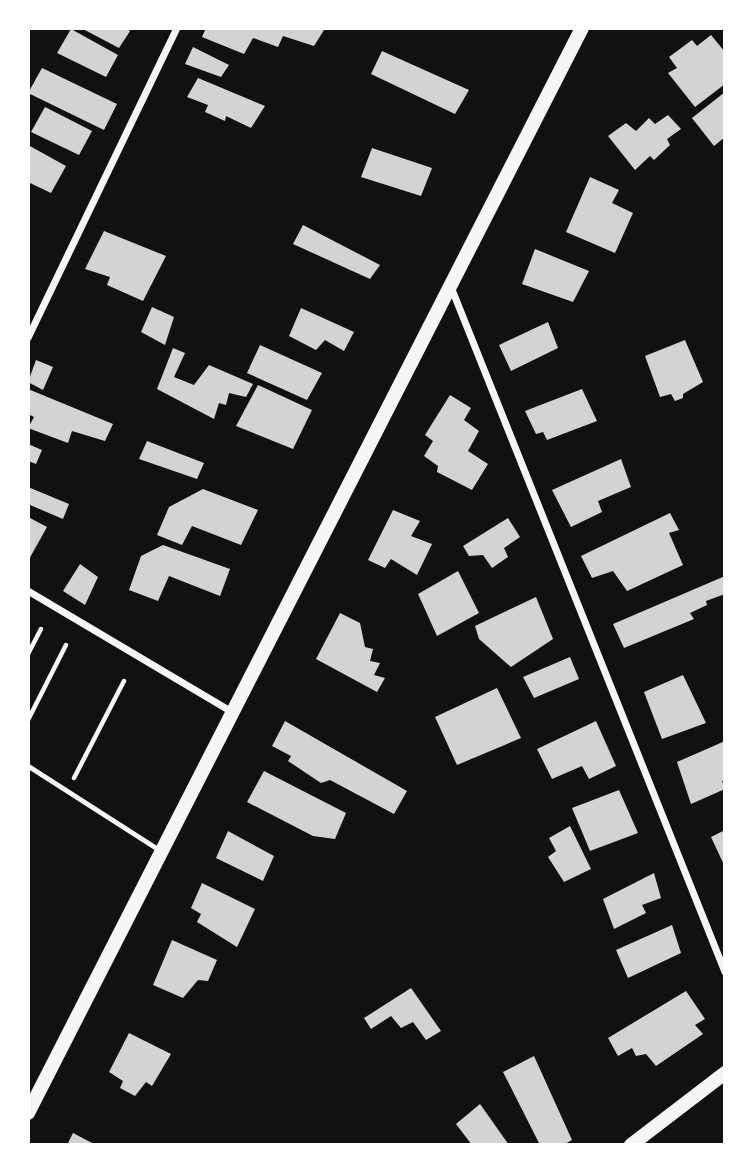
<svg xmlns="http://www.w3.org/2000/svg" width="753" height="1173" font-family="'Golos Text',sans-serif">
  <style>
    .building { fill: #d3d3d3 }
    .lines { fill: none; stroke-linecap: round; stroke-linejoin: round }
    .path { stroke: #f5f5f5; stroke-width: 4.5 }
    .service { stroke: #f5f5f5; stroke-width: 5 }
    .minor { stroke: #f5f5f5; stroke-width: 7 }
    .secondary { stroke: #f5f5f5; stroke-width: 14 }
  </style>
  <rect width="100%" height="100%" fill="#111"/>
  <g class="building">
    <path d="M 81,28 L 126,28 L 130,31 L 119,48 Z"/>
    <path d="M 206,28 L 319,28 L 324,30 L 314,46 L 283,36 L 278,47 L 253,38 L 244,54 L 202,37 Z"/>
    <path d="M 71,29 L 118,55 L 106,77 L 57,53 Z"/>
    <path d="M 711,35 L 725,52 L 725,84 L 695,107 L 668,73 L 677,68 L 669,57 L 692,40 L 697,46 Z"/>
    <path d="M 193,47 L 229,65 L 221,77 L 185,64 Z"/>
    <path d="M 382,51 L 469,90 L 455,114 L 371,74 Z"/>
    <path d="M 42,68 L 117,104 L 104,130 L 28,93 Z"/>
    <path d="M 198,78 L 265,106 L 251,128 L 226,116 L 225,121 L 205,112 L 208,105 L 187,97 Z"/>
    <path d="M 725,92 L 725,137 L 714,146 L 692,118 Z"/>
    <path d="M 45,107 L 92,131 L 79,155 L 31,132 Z"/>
    <path d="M 668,115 L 681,129 L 667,139 L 670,145 L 654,160 L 650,156 L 635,170 L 608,136 L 626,123 L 636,131 L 649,118 L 655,124 Z"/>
    <path d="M 28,145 L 66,166 L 51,193 L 28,182 Z"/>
    <path d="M 372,148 L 432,168 L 421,196 L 361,177 Z"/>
    <path d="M 590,177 L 619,190 L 612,203 L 633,213 L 615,253 L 566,232 Z"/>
    <path d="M 303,225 L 380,265 L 370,279 L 293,244 Z"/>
    <path d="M 104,231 L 166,256 L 143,301 L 107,285 L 110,277 L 85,269 Z"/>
    <path d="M 535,249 L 589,271 L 573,302 L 522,284 Z"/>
    <path d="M 152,307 L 174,317 L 165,345 L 141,332 Z"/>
    <path d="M 301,308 L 354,332 L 344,351 L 325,340 L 316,350 L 289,336 Z"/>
    <path d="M 548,322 L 558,348 L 511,371 L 499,345 Z"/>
    <path d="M 685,340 L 703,382 L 683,394 L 683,398 L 675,401 L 671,394 L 660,397 L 645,356 Z"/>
    <path d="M 260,345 L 322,373 L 307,400 L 247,373 Z"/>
    <path d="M 173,348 L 185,353 L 174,377 L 194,385 L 209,365 L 253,384 L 246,397 L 229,393 L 226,405 L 219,403 L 214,419 L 157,389 Z"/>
    <path d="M 36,360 L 53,367 L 43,390 L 28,382 Z"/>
    <path d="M 258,385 L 312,410 L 293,449 L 236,426 Z"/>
    <path d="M 28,389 L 113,424 L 105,441 L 72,431 L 68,443 L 28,428 L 34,417 L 28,414 Z"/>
    <path d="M 582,389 L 597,421 L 547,440 L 543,432 L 536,434 L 525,411 Z"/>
    <path d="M 450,395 L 471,408 L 464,420 L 479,431 L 468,451 L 488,464 L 472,490 L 437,472 L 438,466 L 424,456 L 433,441 L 425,435 Z"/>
    <path d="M 147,441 L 204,463 L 197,479 L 139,459 Z"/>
    <path d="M 28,444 L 42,450 L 36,464 L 28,461 Z"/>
    <path d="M 621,459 L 631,487 L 598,501 L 602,512 L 571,527 L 552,490 Z"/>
    <path d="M 28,487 L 69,504 L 63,519 L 30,505 L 28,508 Z"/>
    <path d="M 203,489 L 258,510 L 241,545 L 192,526 L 182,545 L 157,535 L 169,507 Z"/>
    <path d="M 393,510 L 420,521 L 411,536 L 432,544 L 417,575 L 391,559 L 385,568 L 368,560 Z"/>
    <path d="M 670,513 L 679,530 L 669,533 L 683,565 L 627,591 L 613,571 L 592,578 L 581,556 Z"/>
    <path d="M 30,518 L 47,527 L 28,561 L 28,522 Z"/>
    <path d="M 508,518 L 520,537 L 504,548 L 508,557 L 492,568 L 483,555 L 469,556 L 463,546 Z"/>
    <path d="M 163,545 L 230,569 L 220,596 L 169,576 L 158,601 L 129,590 L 141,556 Z"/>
    <path d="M 80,564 L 98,577 L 85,605 L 63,591 Z"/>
    <path d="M 458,571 L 479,613 L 437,636 L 418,594 Z"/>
    <path d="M 725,576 L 725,594 L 706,601 L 707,605 L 690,613 L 694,619 L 624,648 L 613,624 Z"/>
    <path d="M 536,597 L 553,639 L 511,667 L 479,639 L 475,626 Z"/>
    <path d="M 340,613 L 360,623 L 365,647 L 373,649 L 370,661 L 380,663 L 374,675 L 385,678 L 377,692 L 316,659 Z"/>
    <path d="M 570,657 L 579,679 L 534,698 L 523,677 Z"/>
    <path d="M 683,675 L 706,723 L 662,739 L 644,692 Z"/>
    <path d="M 497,688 L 521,738 L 457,765 L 435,717 Z"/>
    <path d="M 285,721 L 407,791 L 394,814 L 330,780 L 321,783 L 288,761 L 291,756 L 272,746 Z"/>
    <path d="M 596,721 L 616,766 L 589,779 L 582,766 L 552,779 L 537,749 Z"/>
    <path d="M 725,741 L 725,780 L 722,781 L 725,789 L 691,804 L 677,762 Z"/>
    <path d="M 264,771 L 346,813 L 335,839 L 313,836 L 247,802 Z"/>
    <path d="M 619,790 L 638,833 L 590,851 L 572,808 Z"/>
    <path d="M 570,826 L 591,869 L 564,882 L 548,857 L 556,851 L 549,838 Z"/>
    <path d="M 725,830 L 725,867 L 711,837 Z"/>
    <path d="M 228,831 L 274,856 L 263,881 L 216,858 Z"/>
    <path d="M 654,873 L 661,898 L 642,905 L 646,913 L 614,929 L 603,899 Z"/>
    <path d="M 202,883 L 255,909 L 237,947 L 197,922 L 201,914 L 191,908 Z"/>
    <path d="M 672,925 L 681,953 L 628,978 L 616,950 Z"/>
    <path d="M 172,940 L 217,960 L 208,981 L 198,980 L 183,998 L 153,985 Z"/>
    <path d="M 411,988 L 441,1031 L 426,1040 L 413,1022 L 401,1028 L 391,1016 L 371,1029 L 364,1018 Z"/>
    <path d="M 686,991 L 705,1019 L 695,1025 L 703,1034 L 656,1066 L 646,1054 L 636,1056 L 632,1048 L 618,1056 L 608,1038 Z"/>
    <path d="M 129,1033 L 171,1054 L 152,1086 L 146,1082 L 135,1096 L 120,1088 L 123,1081 L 109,1072 Z"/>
    <path d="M 534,1056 L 572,1140 L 563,1145 L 540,1145 L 503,1072 Z"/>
    <path d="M 480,1104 L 509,1145 L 472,1145 L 456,1124 Z"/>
    <path d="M 73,1133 L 96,1145 L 67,1145 Z"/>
  </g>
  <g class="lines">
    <g class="path">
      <path d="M 28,654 L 41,629"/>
      <path d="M 28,720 L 66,645"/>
      <path d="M 74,778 L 124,681"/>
    </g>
    <path class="service" d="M 28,766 L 159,850"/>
    <g class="minor">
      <path d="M 451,287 L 725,972"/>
      <path d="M 28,338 L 177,28"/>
      <path d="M 28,591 L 232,712"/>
    </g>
    <g class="secondary">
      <path d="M 28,1113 L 582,28"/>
      <path d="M 631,1145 L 725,1073"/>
    </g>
  </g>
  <rect width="753" height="1173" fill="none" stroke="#ffffff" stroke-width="60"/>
</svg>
